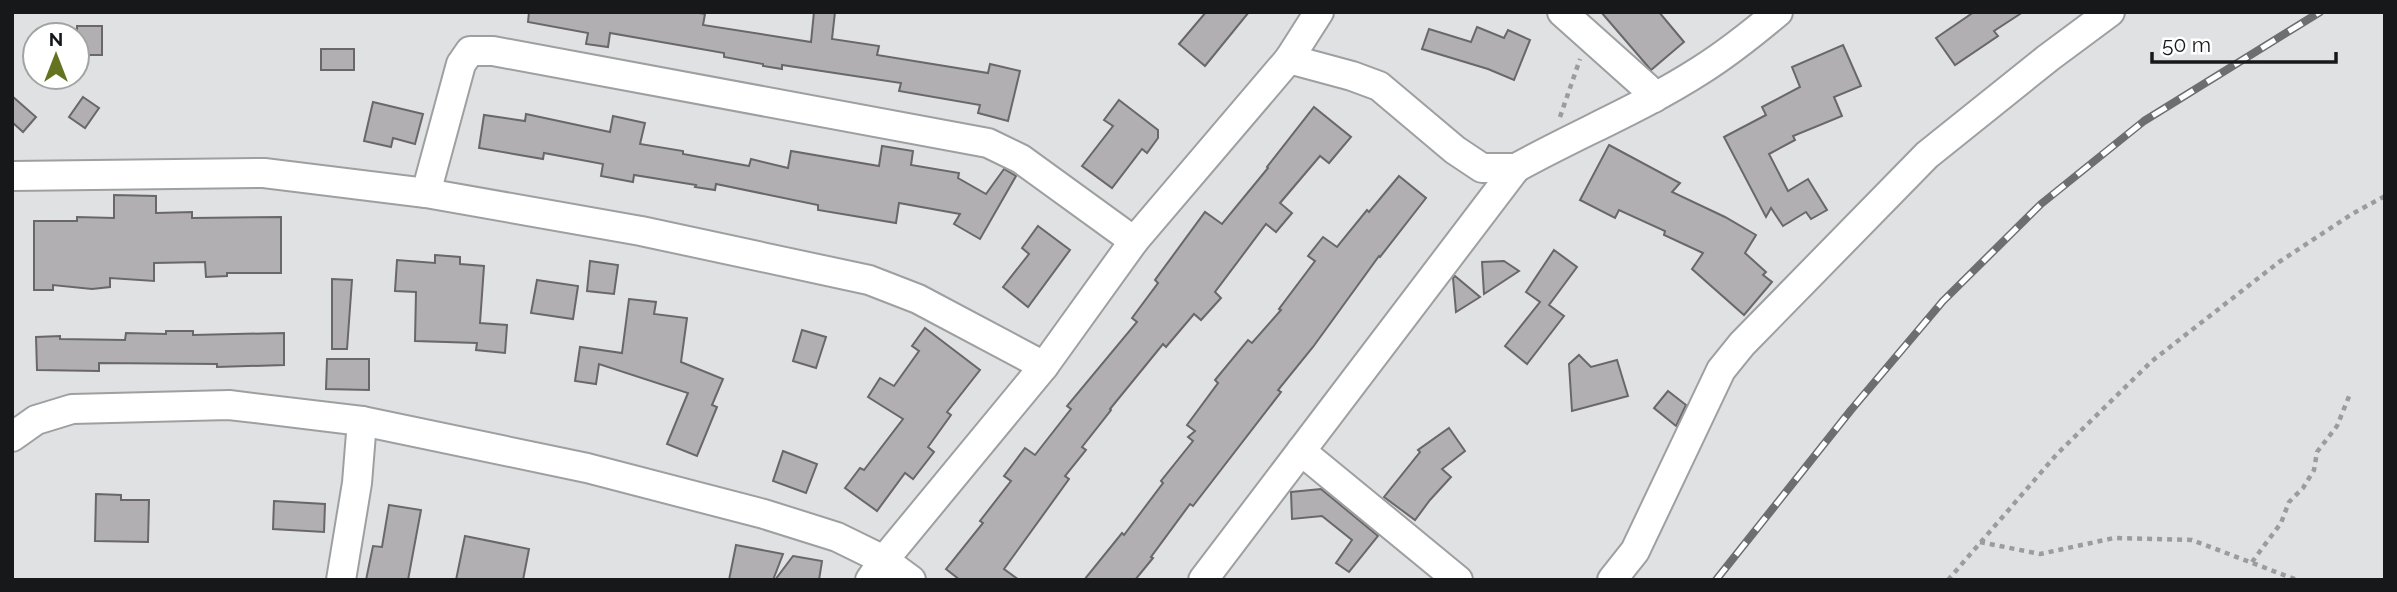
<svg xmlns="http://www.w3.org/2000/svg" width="2397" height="592" font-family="Raleway,sans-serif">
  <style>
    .building { fill: #b1afb1; stroke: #696769; stroke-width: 2 }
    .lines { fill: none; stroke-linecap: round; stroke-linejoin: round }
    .minor-casing { stroke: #9d9fa1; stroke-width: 32 }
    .path { stroke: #9a9c9e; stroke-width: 4.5; stroke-dasharray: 5 5; stroke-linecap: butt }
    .minor { stroke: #fff; stroke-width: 28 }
    .rail-casing { stroke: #6c6e6f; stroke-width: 8 }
    .rail { stroke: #fff; stroke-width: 5; stroke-dasharray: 16; stroke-linecap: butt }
  </style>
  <rect width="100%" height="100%" fill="#dfe1e3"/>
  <g class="building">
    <path d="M 529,12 L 694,12 L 705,14 L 703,25 L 811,42 L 814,12 L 835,12 L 832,39 L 879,46 L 877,55 L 988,73 L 990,64 L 1020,71 L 1008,121 L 978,113 L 980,105 L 899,91 L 901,83 L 782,65 L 782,69 L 763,66 L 763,64 L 724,57 L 724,53 L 610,33 L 608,47 L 586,44 L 588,33 L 528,22 Z"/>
    <path d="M 1206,12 L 1249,12 L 1205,66 L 1179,44 Z"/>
    <path d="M 1601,12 L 1659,12 L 1684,42 L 1651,70 Z"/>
    <path d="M 1974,12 L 2023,12 L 1994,31 L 1998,36 L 1955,65 L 1936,38 Z"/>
    <rect x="77" y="26" width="25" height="29"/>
    <path d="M 1477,27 L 1504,38 L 1508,30 L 1530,40 L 1514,80 L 1488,69 L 1422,49 L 1429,29 L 1471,42 Z"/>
    <path d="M 1843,45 L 1861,86 L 1834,97 L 1842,116 L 1793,136 L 1795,140 L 1769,154 L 1788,191 L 1808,179 L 1827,210 L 1811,219 L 1806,212 L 1783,226 L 1771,208 L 1766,217 L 1724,137 L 1766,115 L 1762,107 L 1800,87 L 1792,67 Z"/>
    <rect x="321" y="49" width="33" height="21"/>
    <path d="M 12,96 L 36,117 L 23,132 L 12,122 Z"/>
    <path d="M 83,97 L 99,108 L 85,128 L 69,117 Z"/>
    <path d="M 1119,100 L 1158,130 L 1158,138 L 1147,153 L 1142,149 L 1112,188 L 1082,166 L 1113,126 L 1104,120 Z"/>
    <path d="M 373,102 L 423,114 L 415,144 L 393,138 L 391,147 L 364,141 Z"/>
    <path d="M 1314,107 L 1351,137 L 1329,163 L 1320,156 L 1280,203 L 1292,213 L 1276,232 L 1266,224 L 1215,292 L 1221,298 L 1201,320 L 1194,314 L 1166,347 L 1163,344 L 1110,409 L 1111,410 L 1082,447 L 1086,450 L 1065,476 L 1069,479 L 1004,569 L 1019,580 L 960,580 L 946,569 L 983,523 L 980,521 L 1011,481 L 1004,476 L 1025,448 L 1035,455 L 1071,409 L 1067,406 L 1137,322 L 1132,318 L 1158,283 L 1155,280 L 1205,212 L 1222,224 L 1268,168 L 1267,167 Z"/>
    <path d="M 526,114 L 610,132 L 613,116 L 645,123 L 640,144 L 683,151 L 683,154 L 749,166 L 751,159 L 788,168 L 791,151 L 879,166 L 882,146 L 913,151 L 911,165 L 959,173 L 958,178 L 986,194 L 1004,169 L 1016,176 L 980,239 L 954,224 L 960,214 L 899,203 L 896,223 L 818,210 L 818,205 L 716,184 L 715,190 L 695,187 L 696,185 L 634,175 L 633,182 L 601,176 L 603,164 L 544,153 L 543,159 L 479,148 L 484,115 L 525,121 Z"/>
    <path d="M 1609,145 L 1680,183 L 1672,192 L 1725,217 L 1756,235 L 1745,253 L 1766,272 L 1763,275 L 1772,282 L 1744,315 L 1692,269 L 1703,253 L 1664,235 L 1665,231 L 1619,210 L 1615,218 L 1580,200 Z"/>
    <path d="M 1399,176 L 1426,198 L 1380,257 L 1379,256 L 1313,347 L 1278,390 L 1281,392 L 1193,506 L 1190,504 L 1151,557 L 1153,558 L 1135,580 L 1084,580 L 1122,533 L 1124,535 L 1163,483 L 1161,481 L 1193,441 L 1188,437 L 1195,431 L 1187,425 L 1218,383 L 1215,380 L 1248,340 L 1252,343 L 1281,310 L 1279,309 L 1315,261 L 1308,256 L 1323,237 L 1337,247 L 1367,210 L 1369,212 Z"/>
    <path d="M 114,195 L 156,196 L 156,213 L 192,212 L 192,218 L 281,217 L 281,273 L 227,273 L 227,276 L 206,277 L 205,262 L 154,263 L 154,281 L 110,278 L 110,287 L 92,289 L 53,285 L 53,290 L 34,290 L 34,221 L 77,221 L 77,217 L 114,218 Z"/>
    <path d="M 1038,226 L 1070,250 L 1028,307 L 1003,287 L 1029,254 L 1022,248 Z"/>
    <path d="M 1554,250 L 1577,267 L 1549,305 L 1564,316 L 1527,364 L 1505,346 L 1540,302 L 1526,292 Z"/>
    <path d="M 435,255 L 460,257 L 460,264 L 484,266 L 480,323 L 507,325 L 505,353 L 476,350 L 477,343 L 415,341 L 416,292 L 395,291 L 397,260 L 435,263 Z"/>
    <path d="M 590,261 L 618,265 L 614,294 L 587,291 Z"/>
    <path d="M 1504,261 L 1519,271 L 1484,294 L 1482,262 Z"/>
    <path d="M 1455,276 L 1480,297 L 1456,312 L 1453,278 Z"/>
    <path d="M 332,279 L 352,280 L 347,349 L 332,349 Z"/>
    <path d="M 537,280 L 578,286 L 573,319 L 531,313 Z"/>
    <path d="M 629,299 L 656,302 L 654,314 L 687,318 L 681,362 L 723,379 L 712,405 L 717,407 L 697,456 L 667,444 L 688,393 L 599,364 L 596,384 L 575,381 L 580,347 L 622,353 Z"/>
    <path d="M 925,328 L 980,370 L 947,412 L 951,415 L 928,447 L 934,452 L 913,479 L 905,473 L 877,511 L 845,488 L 860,468 L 864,470 L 903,419 L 868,397 L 880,378 L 894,386 L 919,351 L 912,346 Z"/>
    <path d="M 802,330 L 826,337 L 816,368 L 793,361 Z"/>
    <path d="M 166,331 L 193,331 L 193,335 L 284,333 L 284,365 L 217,367 L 217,364 L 99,363 L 99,371 L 37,370 L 36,337 L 60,336 L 60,339 L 125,340 L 126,333 L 166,334 Z"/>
    <path d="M 1579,355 L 1591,367 L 1617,360 L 1628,396 L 1572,411 L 1569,364 Z"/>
    <path d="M 327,359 L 369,359 L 369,390 L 326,389 Z"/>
    <path d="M 1668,391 L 1686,405 L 1676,426 L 1654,408 Z"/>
    <path d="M 1449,428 L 1465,451 L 1442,469 L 1451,477 L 1430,500 L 1415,520 L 1384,497 L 1420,452 L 1418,450 Z"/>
    <path d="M 783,451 L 817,464 L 806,493 L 773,481 Z"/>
    <path d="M 1321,489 L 1378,536 L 1349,572 L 1336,563 L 1352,540 L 1322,516 L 1292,519 L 1291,492 Z"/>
    <path d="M 96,494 L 121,495 L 121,500 L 149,500 L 148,542 L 95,541 Z"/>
    <path d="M 274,501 L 325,504 L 324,532 L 273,529 Z"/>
    <path d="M 389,505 L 421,510 L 408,580 L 366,580 L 373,546 L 382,547 Z"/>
    <path d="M 465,536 L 529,549 L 523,580 L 456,580 Z"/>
    <path d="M 736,545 L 783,554 L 773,580 L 729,580 Z"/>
    <path d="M 793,556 L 822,561 L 819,580 L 775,580 Z"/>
  </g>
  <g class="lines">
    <defs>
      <g id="minor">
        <path d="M 1562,12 L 1647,88 L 1654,98"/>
        <path d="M 1516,168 C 1577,134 1642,108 1701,70 C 1728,53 1753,33 1778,12"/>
        <path d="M 12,176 L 264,173 L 426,193 L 641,231 L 869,280 L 918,299 L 1044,366 L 1134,241 L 1289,59 L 1319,12"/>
        <path d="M 426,193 L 461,64 L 470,51 L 493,51 L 988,143 L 1021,159 L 1134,241"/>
        <path d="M 12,437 L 36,420 L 72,409 L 229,405 L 362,421 L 587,468 L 764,514 L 837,537 L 884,560 L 1044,366"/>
        <path d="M 1301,451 L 1458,580"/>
        <path d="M 341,580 L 357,483 L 362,421"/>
        <path d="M 870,580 L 884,560 L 911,580"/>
        <path d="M 1203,580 L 1516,168 L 1482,168 L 1455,150 L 1379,86 L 1352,76 L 1289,59"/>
        <path d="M 1612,580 L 1635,551 L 1721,370 L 1742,344 L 1927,155 L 2048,58 L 2110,12"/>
      </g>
    </defs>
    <use href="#minor" class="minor-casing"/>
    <g class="path">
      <path d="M 1560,117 L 1580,59"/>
      <path d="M 1980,542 L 2040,554 L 2114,538 L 2192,540 L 2297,580"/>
      <path d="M 2252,562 L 2281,523 L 2289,502 L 2303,488 L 2314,470 L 2317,452 L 2337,426 L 2350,394"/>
      <path d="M 1948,580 L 2057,454 L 2152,361 L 2279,262 L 2352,214 L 2385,196"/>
    </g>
    <use href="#minor" class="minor"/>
    <defs>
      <path id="rail" d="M 1716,580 L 1851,410 L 1943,301 L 2041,204 L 2144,121 L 2320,12"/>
    </defs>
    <use href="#rail" class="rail-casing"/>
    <use href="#rail" class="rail"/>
  </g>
  <rect width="2397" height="592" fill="none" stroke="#171819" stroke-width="28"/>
  <g transform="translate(56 56)"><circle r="33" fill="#ffffff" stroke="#a2a3a3" stroke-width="2"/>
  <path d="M0-5L12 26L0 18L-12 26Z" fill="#64731f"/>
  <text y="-10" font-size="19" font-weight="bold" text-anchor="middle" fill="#171819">N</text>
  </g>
  <path d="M2152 52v10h184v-10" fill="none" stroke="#171819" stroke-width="3.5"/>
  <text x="2162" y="52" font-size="21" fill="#171819" stroke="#ffffff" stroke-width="5" paint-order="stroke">50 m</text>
</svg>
